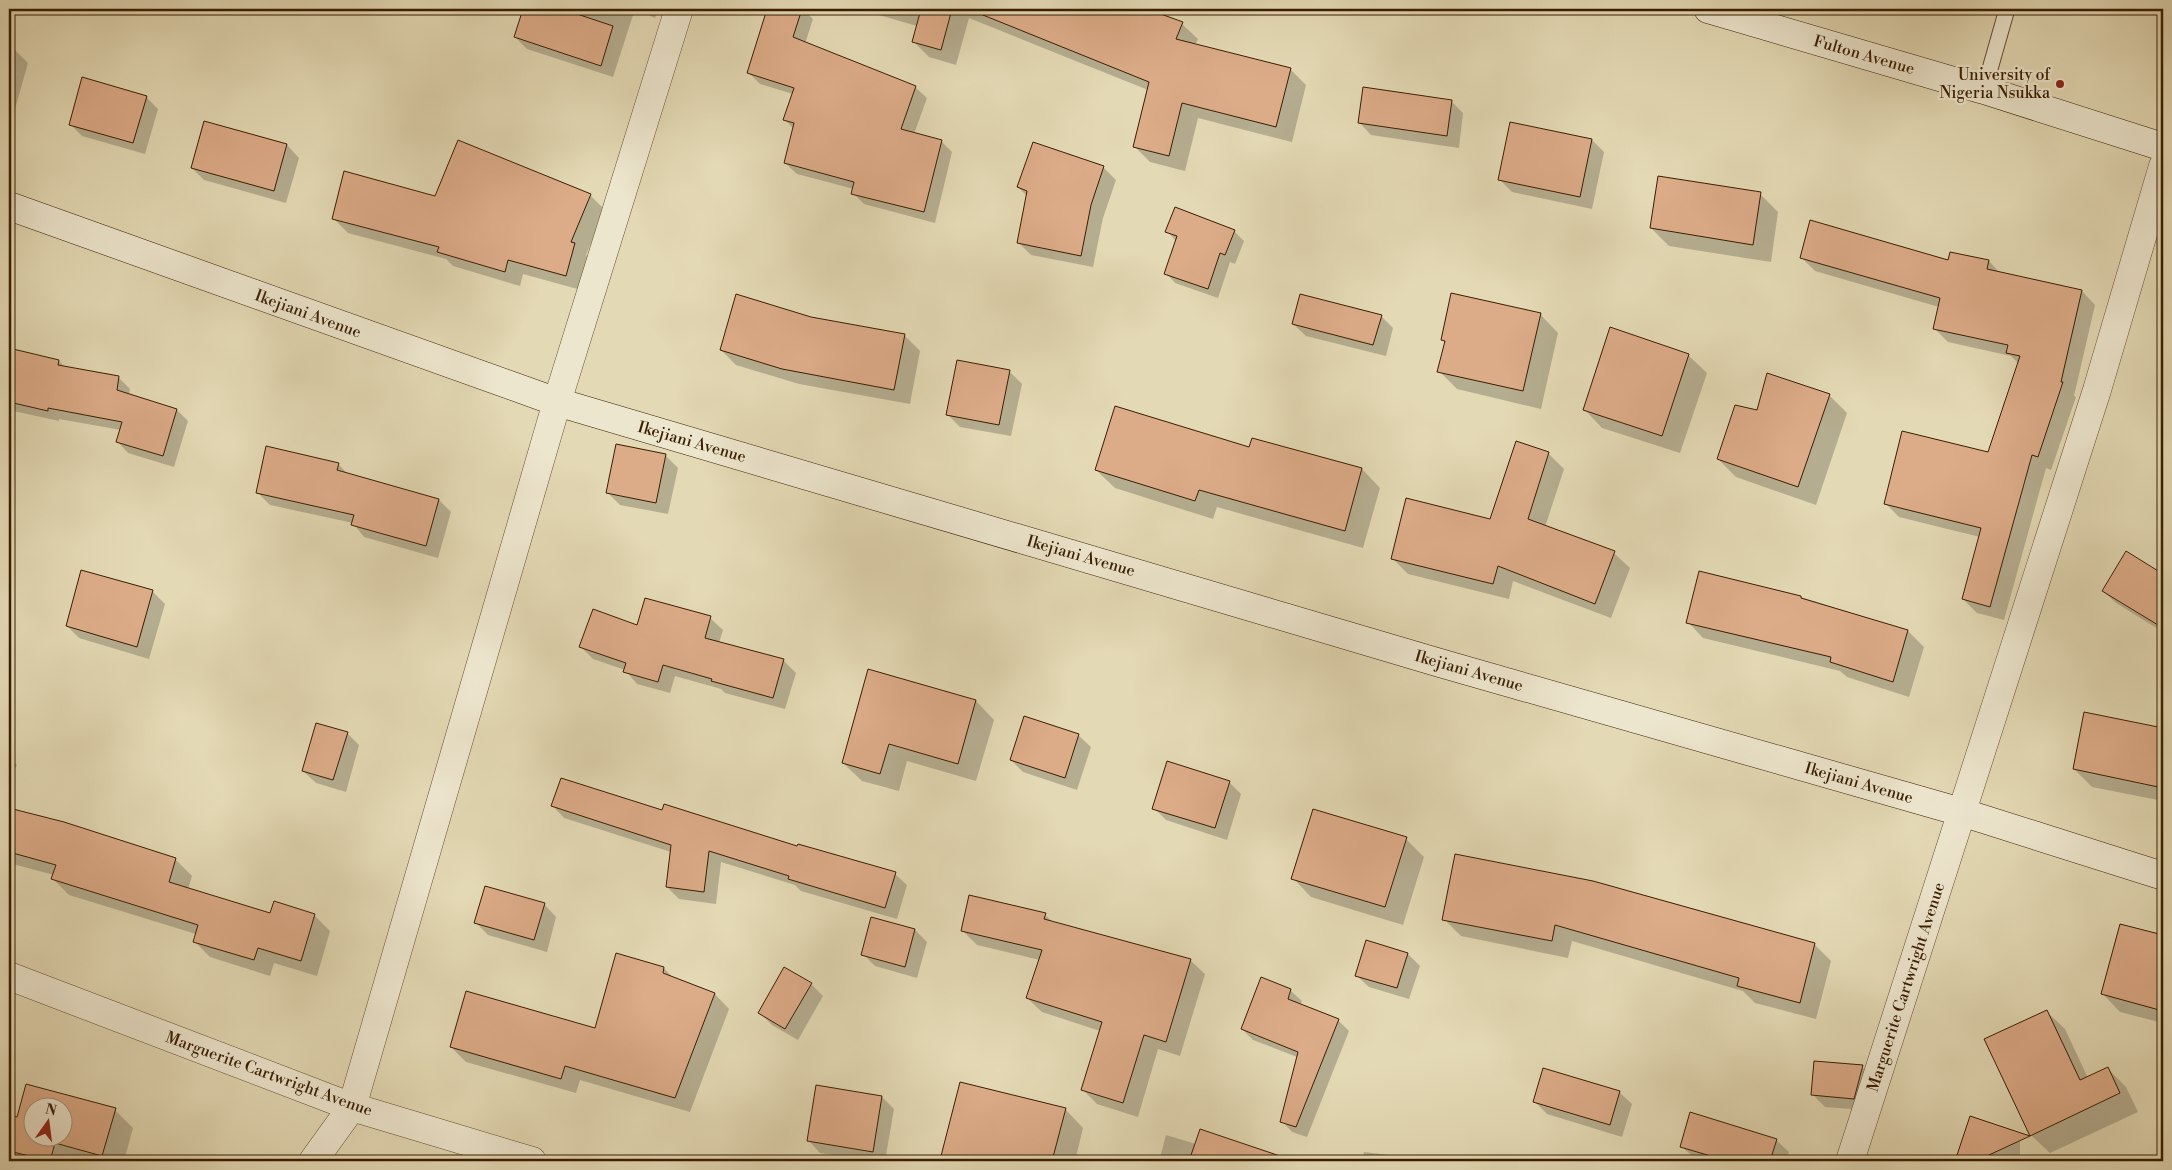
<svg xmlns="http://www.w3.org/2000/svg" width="2172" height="1170" font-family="'Libre Bodoni',serif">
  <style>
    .shadow { fill: #0003; fill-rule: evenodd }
    .building { fill: #dcab88; stroke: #391d01; fill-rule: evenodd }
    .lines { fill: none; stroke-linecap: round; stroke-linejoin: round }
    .lane-casing { stroke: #644c2e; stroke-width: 17 }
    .street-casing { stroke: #644c2e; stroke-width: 29 }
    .secondary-casing { stroke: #391d01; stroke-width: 29 }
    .lane { stroke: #ede6ce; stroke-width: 15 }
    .street { stroke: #ede6ce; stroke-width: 28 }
    .secondary { stroke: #ede6ce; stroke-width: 28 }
    .poi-dot { fill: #8f2418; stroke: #ede6ce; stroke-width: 2 }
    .labels { text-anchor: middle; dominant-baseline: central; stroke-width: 4.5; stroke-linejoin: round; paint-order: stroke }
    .street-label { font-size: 16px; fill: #391d01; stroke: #ede6ce }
    .poi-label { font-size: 16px; fill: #391d01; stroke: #ede6ce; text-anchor: end }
  </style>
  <rect width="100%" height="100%" fill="#e3d9b4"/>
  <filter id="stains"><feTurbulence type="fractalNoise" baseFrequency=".004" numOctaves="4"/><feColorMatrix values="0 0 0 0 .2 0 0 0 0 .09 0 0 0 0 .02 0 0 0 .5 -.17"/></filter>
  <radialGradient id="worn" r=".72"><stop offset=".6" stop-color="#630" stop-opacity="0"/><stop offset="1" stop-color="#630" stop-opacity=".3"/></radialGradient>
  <g class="shadow">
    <path d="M 524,9 L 563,10 L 564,9 L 659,9 L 655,18 L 635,9 L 613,77 L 527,49 L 515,37 Z"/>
    <path d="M 768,9 L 803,9 L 813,19 L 805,44 L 915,87 L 927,98 L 914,134 L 941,141 L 952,152 L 935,223 L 864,204 L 853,193 L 854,189 L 797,174 L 785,163 L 794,129 L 784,119 L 793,94 L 760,84 L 749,73 Z"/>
    <path d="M 858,9 L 1107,9 L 1129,17 L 1133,9 L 1144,9 L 1182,24 L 1198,39 L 1195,45 L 1290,69 L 1306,85 L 1292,142 L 1198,118 L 1185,171 L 1150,162 L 1134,146 L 1148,90 L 969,18 L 956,65 L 929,57 L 913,41 L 917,26 Z"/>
    <path d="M 9,49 L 16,51 L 28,63 L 15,109 L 9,107 Z"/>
    <path d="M 146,97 L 158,109 L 145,154 L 82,136 L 70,124 Z"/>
    <path d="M 1451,101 L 1463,113 L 1459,148 L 1371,135 L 1359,122 Z"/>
    <path d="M 205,122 L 287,145 L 299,158 L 286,203 L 204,180 L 192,168 Z"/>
    <path d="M 1592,140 L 1604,152 L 1592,209 L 1512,192 L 1500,180 Z"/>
    <path d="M 1034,143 L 1104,168 L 1116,180 L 1103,218 L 1093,267 L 1031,255 L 1019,243 L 1027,196 L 1018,187 Z"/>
    <path d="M 1760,194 L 1778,212 L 1771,262 L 1669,246 L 1651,228 Z"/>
    <path d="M 590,195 L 605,210 L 586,255 L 590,259 L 581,290 L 523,274 L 520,286 L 453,266 L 446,259 L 348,233 L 333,218 L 436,197 Z"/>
    <path d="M 1167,231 L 1234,231 L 1244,241 L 1235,264 L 1230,262 L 1218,298 L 1175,283 L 1166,273 L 1176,241 Z"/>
    <path d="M 1801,257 L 1989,261 L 2000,273 L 2082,291 L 2095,305 L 2074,396 L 2076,397 L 2051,470 L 2046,468 L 2004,620 L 1977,613 L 1963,599 L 1980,537 L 1899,517 L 1885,503 L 1989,454 L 2019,364 L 2011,356 L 1948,342 L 1935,329 L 1939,307 L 1815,271 Z"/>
    <path d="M 1540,314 L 1558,333 L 1541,409 L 1457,389 L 1439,371 L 1446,343 L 1442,339 Z"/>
    <path d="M 1381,316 L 1393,328 L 1386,356 L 1306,336 L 1293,324 Z"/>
    <path d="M 810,318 L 904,335 L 920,351 L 910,404 L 799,384 L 736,365 L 721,350 Z"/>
    <path d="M 9,350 L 59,361 L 66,368 L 119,378 L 130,389 L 129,395 L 177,410 L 188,421 L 174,467 L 128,453 L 117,441 L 121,430 L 59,419 L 59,421 L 9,410 Z"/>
    <path d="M 1688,355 L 1707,373 L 1680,453 L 1602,428 L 1584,409 Z"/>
    <path d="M 1009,371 L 1022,384 L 1011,436 L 960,427 L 948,415 Z"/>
    <path d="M 1829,395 L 1847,413 L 1816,505 L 1736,477 L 1718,459 L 1758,412 Z"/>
    <path d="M 1250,449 L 1362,469 L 1380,488 L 1363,548 L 1217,507 L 1213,519 L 1115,488 L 1096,470 Z"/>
    <path d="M 1548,453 L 1564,469 L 1545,527 L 1614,553 L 1630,568 L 1611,618 L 1513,581 L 1509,599 L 1408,574 L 1392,558 L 1491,521 Z"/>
    <path d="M 665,455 L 678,468 L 668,514 L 620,505 L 607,492 Z"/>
    <path d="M 338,464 L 349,475 L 439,500 L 451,512 L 438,558 L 364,537 L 353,523 L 270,505 L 257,492 Z"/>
    <path d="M 2127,553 L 2163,575 L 2163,632 L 2116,603 L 2103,591 Z"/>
    <path d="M 152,591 L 165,604 L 149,659 L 79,638 L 67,626 Z"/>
    <path d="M 1801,597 L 1908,631 L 1924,647 L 1909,697 L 1847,677 L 1840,671 L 1703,638 L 1688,622 Z"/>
    <path d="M 710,618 L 723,630 L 719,643 L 783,660 L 796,673 L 785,709 L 725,693 L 721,689 L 675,676 L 670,693 L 637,684 L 625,670 L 593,659 L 581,647 L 637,627 Z"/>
    <path d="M 869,671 L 976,701 L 994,720 L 976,781 L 907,761 L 899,791 L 862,781 L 843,763 Z"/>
    <path d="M 2085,714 L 2163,729 L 2163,801 L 2092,787 L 2074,769 Z"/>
    <path d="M 347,733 L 359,745 L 346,792 L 316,783 L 303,771 Z"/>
    <path d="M 1078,735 L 1091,747 L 1077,790 L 1023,772 L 1011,760 Z"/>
    <path d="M 9,757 L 17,765 L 9,782 Z"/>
    <path d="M 1229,782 L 1241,794 L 1227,840 L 1166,820 L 1154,808 Z"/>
    <path d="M 553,806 L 798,848 L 895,874 L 907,885 L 897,919 L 801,891 L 795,885 L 721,862 L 716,904 L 679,899 L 667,887 L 671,852 L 564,818 Z"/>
    <path d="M 9,809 L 63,824 L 176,860 L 192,876 L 188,889 L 271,914 L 314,915 L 330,931 L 317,976 L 274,963 L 270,976 L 210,957 L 194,941 L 196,934 L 69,895 L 53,879 L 54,875 L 9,863 Z"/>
    <path d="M 1406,839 L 1424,857 L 1403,925 L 1311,897 L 1293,878 Z"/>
    <path d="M 1456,855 L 1814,944 L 1831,961 L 1816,1019 L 1755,1003 L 1743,991 L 1572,941 L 1568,958 L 1461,936 L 1444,919 Z"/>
    <path d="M 544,904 L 556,917 L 547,952 L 488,935 L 475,922 Z"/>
    <path d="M 1045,915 L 1054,923 L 1190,960 L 1205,974 L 1180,1056 L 1158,1049 L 1138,1117 L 1097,1104 L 1082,1089 L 1100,1031 L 1042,1012 L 1027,998 L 1040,960 L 977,945 L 962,930 Z"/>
    <path d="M 2121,925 L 2163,937 L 2163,1023 L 2120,1012 L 2102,993 Z"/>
    <path d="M 915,930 L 927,942 L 917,978 L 875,966 L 863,954 Z"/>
    <path d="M 1408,954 L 1420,966 L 1409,999 L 1369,987 L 1356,975 Z"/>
    <path d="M 664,968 L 674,979 L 715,994 L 729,1009 L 690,1112 L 580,1080 L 576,1093 L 466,1062 L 451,1047 L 596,1030 Z"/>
    <path d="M 1262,979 L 1291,991 L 1302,1001 L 1300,1005 L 1338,1020 L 1349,1031 L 1307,1137 L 1292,1132 L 1282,1121 L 1297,1057 L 1253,1040 L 1242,1029 Z"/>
    <path d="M 811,984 L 823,996 L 798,1040 L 772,1025 L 759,1012 Z"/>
    <path d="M 2046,1011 L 2065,1029 L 2088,1078 L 2108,1069 L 2126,1087 L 2138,1112 L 2050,1153 L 2031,1135 Z"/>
    <path d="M 1862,1067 L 1874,1079 L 1866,1110 L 1825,1107 L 1812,1094 Z"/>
    <path d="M 27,1085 L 115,1110 L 133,1128 L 124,1161 L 9,1161 L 9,1116 L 18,1119 ZM 32,1108 L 62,1108 L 62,1138 L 32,1138 Z"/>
    <path d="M 1619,1092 L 1632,1104 L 1622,1137 L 1547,1114 L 1535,1102 Z"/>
    <path d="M 882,1097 L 894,1109 L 885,1161 L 871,1161 L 820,1153 L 808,1140 Z"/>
    <path d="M 1065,1109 L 1083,1128 L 1075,1161 L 948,1161 L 943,1155 Z"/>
    <path d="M 1971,1118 L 2008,1130 L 2020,1142 L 2020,1158 L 2014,1161 L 1956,1161 Z"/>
    <path d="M 1166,1135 L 1196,1144 L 1255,1156 L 1254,1161 L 1159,1161 Z"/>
    <path d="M 1776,1140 L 1789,1152 L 1786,1161 L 1695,1161 L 1696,1159 L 1681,1146 Z"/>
    <path d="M 1364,1152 L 1397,1156 L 1401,1160 L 1411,1161 L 1362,1161 Z"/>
  </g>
  <g class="building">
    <path d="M 523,9 L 562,9 L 613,26 L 601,66 L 514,37 Z"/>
    <path d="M 767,9 L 802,9 L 793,37 L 916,86 L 901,129 L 942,140 L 924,212 L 851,194 L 854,182 L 784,163 L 794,123 L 783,120 L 794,88 L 747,73 Z"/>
    <path d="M 921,9 L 952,9 L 941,50 L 912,42 Z"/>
    <path d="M 968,9 L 1147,9 L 1183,22 L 1176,39 L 1291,68 L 1276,127 L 1182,103 L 1169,156 L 1133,147 L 1149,82 Z"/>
    <path d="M 82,77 L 147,96 L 133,143 L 69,125 Z"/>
    <path d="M 1363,87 L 1452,100 L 1447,136 L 1358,123 Z"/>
    <path d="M 204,121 L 287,144 L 274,191 L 191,168 Z"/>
    <path d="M 1510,122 L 1592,139 L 1580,197 L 1498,180 Z"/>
    <path d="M 458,140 L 591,194 L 571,242 L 575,243 L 566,276 L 508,260 L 505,272 L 437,252 L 439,247 L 332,219 L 344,171 L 435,196 Z"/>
    <path d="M 1033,142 L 1104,166 L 1091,205 L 1081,256 L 1017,243 L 1027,191 L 1017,187 Z"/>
    <path d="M 1658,176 L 1761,192 L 1753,245 L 1650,228 Z"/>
    <path d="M 1175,207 L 1235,230 L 1225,255 L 1220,253 L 1208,289 L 1164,274 L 1177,236 L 1165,232 Z"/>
    <path d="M 1810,220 L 1948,260 L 1950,252 L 1989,260 L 1987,269 L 2082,290 L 2061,382 L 2063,382 L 2038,457 L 2032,455 L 1990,607 L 1962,599 L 1981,528 L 1884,504 L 1902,431 L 1988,452 L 2020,356 L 2006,353 L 2008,345 L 1933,329 L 1940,298 L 1800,258 Z"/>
    <path d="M 1451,293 L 1541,313 L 1523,391 L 1437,372 L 1445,341 L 1441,340 Z"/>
    <path d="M 736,294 L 811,317 L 905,334 L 894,390 L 782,369 L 720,350 Z"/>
    <path d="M 1300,294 L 1382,315 L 1373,345 L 1292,324 Z"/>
    <path d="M 1610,327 L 1689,354 L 1662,436 L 1583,410 Z"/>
    <path d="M 9,348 L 59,360 L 58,365 L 119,376 L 117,390 L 177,409 L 163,456 L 116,442 L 122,422 L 48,408 L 48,411 L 9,402 Z"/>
    <path d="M 957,360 L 1010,370 L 999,425 L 946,415 Z"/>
    <path d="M 1767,373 L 1830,394 L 1798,487 L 1717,459 L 1735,405 L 1757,410 Z"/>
    <path d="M 1115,406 L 1249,447 L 1252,438 L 1362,468 L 1345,531 L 1199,490 L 1195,501 L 1095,470 Z"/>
    <path d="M 1516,441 L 1549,452 L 1528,519 L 1615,551 L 1595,604 L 1498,566 L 1493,584 L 1391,559 L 1406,498 L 1490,519 Z"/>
    <path d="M 616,444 L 666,454 L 656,503 L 606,493 Z"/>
    <path d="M 266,446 L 339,463 L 337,470 L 439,499 L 426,546 L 351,525 L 354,515 L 256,493 Z"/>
    <path d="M 2126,551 L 2163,574 L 2163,628 L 2102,591 Z"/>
    <path d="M 81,570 L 153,590 L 137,647 L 66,626 Z"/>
    <path d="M 1699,571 L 1801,596 L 1801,598 L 1908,630 L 1893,682 L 1830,662 L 1831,657 L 1686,623 Z"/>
    <path d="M 645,598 L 711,616 L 705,638 L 784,659 L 773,698 L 711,681 L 712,679 L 663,665 L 658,682 L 623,672 L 626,663 L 579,647 L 593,609 L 637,625 Z"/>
    <path d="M 868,669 L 976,700 L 958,764 L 889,744 L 880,774 L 842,763 Z"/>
    <path d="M 2084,712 L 2163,728 L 2163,788 L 2073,769 Z"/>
    <path d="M 1024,716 L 1079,734 L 1065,778 L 1010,760 Z"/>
    <path d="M 316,723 L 348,732 L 333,780 L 302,771 Z"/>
    <path d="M 1167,761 L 1230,781 L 1215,828 L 1152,809 Z"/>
    <path d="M 561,778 L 662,810 L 664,804 L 797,846 L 798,844 L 896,872 L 885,908 L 788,879 L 789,876 L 709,851 L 704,892 L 666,887 L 671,845 L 551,806 Z"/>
    <path d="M 9,808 L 64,822 L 176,858 L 169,882 L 270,913 L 274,901 L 315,914 L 301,961 L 258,948 L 254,960 L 193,942 L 198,925 L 51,879 L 56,865 L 9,852 Z"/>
    <path d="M 1313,809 L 1407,837 L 1385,907 L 1291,879 Z"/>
    <path d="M 1455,854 L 1593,881 L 1815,943 L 1800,1003 L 1737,986 L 1739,978 L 1555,925 L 1552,941 L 1442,920 Z"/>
    <path d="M 485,886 L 545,903 L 534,940 L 474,923 Z"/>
    <path d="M 969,895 L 1046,913 L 1044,919 L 1191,959 L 1166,1042 L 1144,1035 L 1123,1103 L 1081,1090 L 1102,1022 L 1026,998 L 1042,950 L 961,931 Z"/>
    <path d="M 871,917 L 915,929 L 905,967 L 861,955 Z"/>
    <path d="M 2120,924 L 2163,935 L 2163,1011 L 2101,994 Z"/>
    <path d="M 1366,940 L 1408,953 L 1397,988 L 1355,976 Z"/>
    <path d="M 616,953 L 664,967 L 663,973 L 715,993 L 675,1098 L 565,1066 L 561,1079 L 450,1047 L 466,991 L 595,1028 Z"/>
    <path d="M 784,967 L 812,983 L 785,1029 L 758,1013 Z"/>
    <path d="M 1261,977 L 1291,989 L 1288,999 L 1339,1019 L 1296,1127 L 1280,1122 L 1298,1052 L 1241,1029 Z"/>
    <path d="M 2047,1010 L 2080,1080 L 2108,1067 L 2120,1093 L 2030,1136 L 1984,1039 Z"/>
    <path d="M 1814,1061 L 1863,1065 L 1854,1099 L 1811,1095 Z"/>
    <path d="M 1543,1068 L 1620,1091 L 1610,1125 L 1533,1102 Z"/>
    <path d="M 960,1082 L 1066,1108 L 1052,1161 L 962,1161 L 941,1156 Z"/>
    <path d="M 26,1084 L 116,1108 L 102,1156 L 55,1143 L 50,1161 L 9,1151 L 9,1115 L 17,1117 ZM 32,1108 L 62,1108 L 62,1138 L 32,1138 Z"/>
    <path d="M 816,1085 L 882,1096 L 873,1152 L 807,1141 Z"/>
    <path d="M 1690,1112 L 1777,1139 L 1770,1161 L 1728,1161 L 1680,1147 Z"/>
    <path d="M 1970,1116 L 2030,1136 L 1976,1161 L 1955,1161 Z"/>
    <path d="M 1200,1129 L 1283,1157 L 1282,1161 L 1189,1161 Z"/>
  </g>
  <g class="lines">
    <defs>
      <path id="lane" d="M 1984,90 L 2007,9"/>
      <g id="street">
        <path d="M 9,976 L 352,1107 L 532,1161"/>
        <path d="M 313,1161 L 352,1107 L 557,402 L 679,9"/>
        <path d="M 1850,1161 L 2097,390 L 2163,166"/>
      </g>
      <g id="secondary">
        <path d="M 1708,9 L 1984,90 L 2163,147"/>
        <path d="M 9,206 L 557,402 L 1440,663 L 1961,812 L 2163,876"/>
      </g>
    </defs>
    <use href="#lane" class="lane-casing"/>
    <use href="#street" class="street-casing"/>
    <use href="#secondary" class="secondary-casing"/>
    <use href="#lane" class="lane"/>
    <use href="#street" class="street"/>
    <use href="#secondary" class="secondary"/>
  </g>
  <circle class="poi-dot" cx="2060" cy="84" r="5"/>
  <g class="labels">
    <g class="street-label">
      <text transform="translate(1864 55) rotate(16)">Fulton Avenue</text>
      <text transform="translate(308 314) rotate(20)">Ikejiani Avenue</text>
      <text transform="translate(692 442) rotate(16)">Ikejiani Avenue</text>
      <text transform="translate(1081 556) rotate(16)">Ikejiani Avenue</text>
      <text transform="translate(1469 671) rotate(16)">Ikejiani Avenue</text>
      <text transform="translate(1859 783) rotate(16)">Ikejiani Avenue</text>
      <text transform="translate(1906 987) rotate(-72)">Marguerite Cartwright Avenue</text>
      <text transform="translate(269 1074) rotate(20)">Marguerite Cartwright Avenue</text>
    </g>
    <g class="poi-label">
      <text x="2050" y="75">University of<tspan x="2050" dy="18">Nigeria Nsukka</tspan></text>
    </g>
  </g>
  <rect width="2172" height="1170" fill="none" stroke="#e3d9b4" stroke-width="30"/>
  <rect x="10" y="10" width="2152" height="1150" fill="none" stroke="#391d01" stroke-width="2.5"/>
  <rect x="15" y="15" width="2142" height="1140" fill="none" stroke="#391d01"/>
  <g transform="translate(48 1122) rotate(14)"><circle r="24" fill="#ede6ce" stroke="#a5967c"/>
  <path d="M0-4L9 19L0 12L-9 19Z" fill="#8f2418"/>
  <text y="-8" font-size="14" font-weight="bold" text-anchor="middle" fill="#391d01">N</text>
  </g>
  <rect width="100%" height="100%" filter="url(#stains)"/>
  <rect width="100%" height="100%" fill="url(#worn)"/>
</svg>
